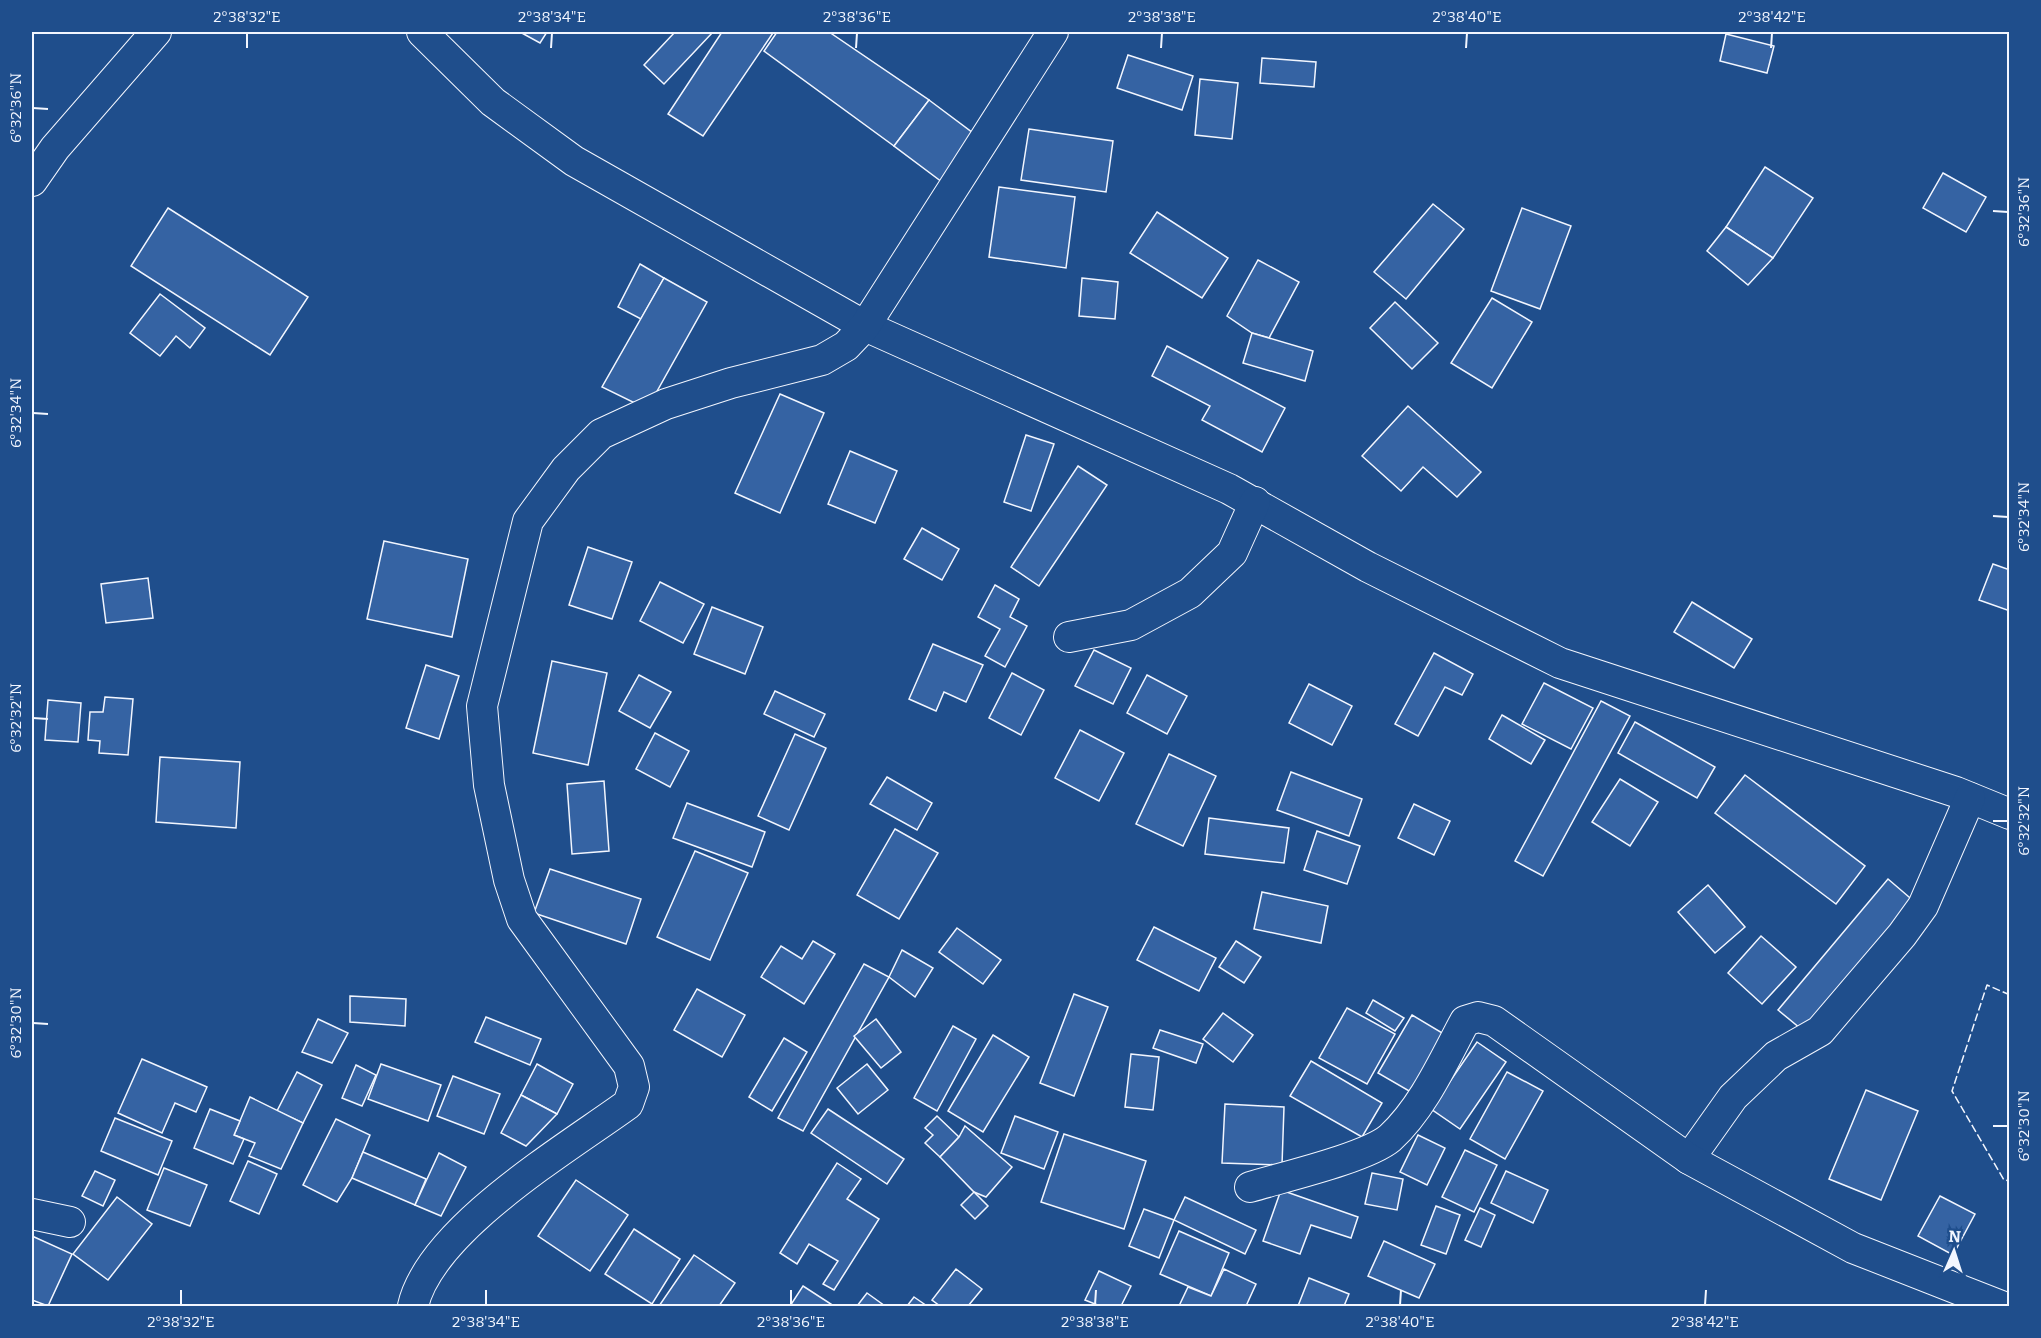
<svg xmlns="http://www.w3.org/2000/svg" width="2041" height="1338" font-family="Bitter,serif">
  <style>
    .building { fill: #3563a3; stroke: #f2f6ff; stroke-width: 1.5 }
    .lines { fill: none; stroke-linecap: round; stroke-linejoin: round }
    .minor-casing { stroke: #f2f6ff; stroke-width: 32 }
    .minor { stroke: #1f4e8c; stroke-width: 30 }
    .fence { stroke: #f2f6ff; stroke-width: 1.5; stroke-dasharray: 8 3; stroke-linecap: butt }
    .ticks { fill: none; stroke: #f2f6ff; stroke-width: 2 }
    .neatline { fill: none; stroke: #f2f6ff; stroke-width: 2 }
    .ticks-label { font-size: 15px; text-anchor: middle; fill: #f2f6ff }
  </style>
  <rect width="100%" height="100%" fill="#1f4e8c"/>
  <g class="building">
    <path d="M 520,32 L 547,32 L 540,43 Z"/>
    <path d="M 675,32 L 713,32 L 664,84 L 644,65 Z"/>
    <path d="M 722,32 L 773,33 L 703,136 L 668,114 Z"/>
    <path d="M 777,32 L 829,32 L 929,100 L 894,146 L 764,51 Z"/>
    <path d="M 1726,34 L 1774,46 L 1767,73 L 1720,61 Z"/>
    <path d="M 1128,55 L 1193,76 L 1182,110 L 1117,88 Z"/>
    <path d="M 1262,58 L 1316,62 L 1314,87 L 1260,83 Z"/>
    <path d="M 1200,79 L 1238,83 L 1232,139 L 1195,135 Z"/>
    <path d="M 929,100 L 977,136 L 942,182 L 894,146 Z"/>
    <path d="M 1029,129 L 1113,141 L 1106,192 L 1021,180 Z"/>
    <path d="M 1765,167 L 1813,198 L 1773,258 L 1726,227 Z"/>
    <path d="M 1943,173 L 1986,197 L 1966,232 L 1923,208 Z"/>
    <path d="M 999,187 L 1075,197 L 1066,268 L 989,257 Z"/>
    <path d="M 1433,204 L 1464,229 L 1406,299 L 1374,272 Z"/>
    <path d="M 168,208 L 308,297 L 270,355 L 131,266 Z"/>
    <path d="M 1522,208 L 1571,226 L 1540,309 L 1491,291 Z"/>
    <path d="M 1157,212 L 1228,258 L 1202,298 L 1130,253 Z"/>
    <path d="M 1726,227 L 1773,258 L 1748,285 L 1707,251 Z"/>
    <path d="M 1258,260 L 1299,282 L 1269,338 L 1252,333 L 1227,316 Z"/>
    <path d="M 640,264 L 664,278 L 641,319 L 618,307 Z"/>
    <path d="M 664,278 L 707,302 L 647,409 L 602,387 Z"/>
    <path d="M 1082,278 L 1118,282 L 1115,319 L 1079,316 Z"/>
    <path d="M 160,294 L 205,328 L 190,348 L 176,336 L 160,356 L 130,333 Z"/>
    <path d="M 1492,298 L 1532,322 L 1492,388 L 1451,363 Z"/>
    <path d="M 1395,302 L 1438,343 L 1412,369 L 1370,328 Z"/>
    <path d="M 1252,333 L 1313,351 L 1305,381 L 1243,363 Z"/>
    <path d="M 1167,346 L 1285,408 L 1262,452 L 1202,420 L 1210,406 L 1152,376 Z"/>
    <path d="M 780,394 L 824,413 L 780,513 L 735,493 Z"/>
    <path d="M 1408,406 L 1481,472 L 1457,497 L 1423,467 L 1401,491 L 1362,456 Z"/>
    <path d="M 1026,435 L 1054,444 L 1031,511 L 1004,502 Z"/>
    <path d="M 850,451 L 897,471 L 875,523 L 828,504 Z"/>
    <path d="M 1078,466 L 1107,485 L 1039,586 L 1011,567 Z"/>
    <path d="M 922,528 L 959,549 L 942,580 L 904,559 Z"/>
    <path d="M 384,541 L 468,559 L 452,637 L 367,619 Z"/>
    <path d="M 588,547 L 632,562 L 612,619 L 569,605 Z"/>
    <path d="M 1993,564 L 2010,570 L 2010,611 L 1979,600 Z"/>
    <path d="M 148,578 L 153,618 L 106,623 L 101,584 Z"/>
    <path d="M 660,582 L 704,604 L 683,643 L 640,621 Z"/>
    <path d="M 995,585 L 1019,599 L 1010,617 L 1027,626 L 1005,667 L 985,656 L 1000,629 L 978,617 Z"/>
    <path d="M 1692,602 L 1752,639 L 1734,668 L 1674,632 Z"/>
    <path d="M 712,607 L 763,627 L 745,674 L 694,654 Z"/>
    <path d="M 933,644 L 983,665 L 966,702 L 944,692 L 936,711 L 909,699 Z"/>
    <path d="M 1094,650 L 1131,668 L 1113,704 L 1075,686 Z"/>
    <path d="M 1434,653 L 1473,674 L 1462,695 L 1445,687 L 1418,736 L 1395,724 Z"/>
    <path d="M 552,661 L 607,673 L 588,765 L 533,753 Z"/>
    <path d="M 426,665 L 459,676 L 439,739 L 406,728 Z"/>
    <path d="M 1012,673 L 1044,690 L 1021,735 L 989,718 Z"/>
    <path d="M 639,675 L 671,692 L 650,728 L 619,711 Z"/>
    <path d="M 1147,675 L 1187,696 L 1167,734 L 1127,713 Z"/>
    <path d="M 1544,683 L 1593,708 L 1571,749 L 1522,724 Z"/>
    <path d="M 1309,684 L 1352,706 L 1332,745 L 1289,723 Z"/>
    <path d="M 775,691 L 825,714 L 814,737 L 764,714 Z"/>
    <path d="M 105,697 L 133,699 L 128,755 L 99,753 L 100,741 L 88,740 L 90,712 L 103,712 Z"/>
    <path d="M 48,700 L 81,703 L 78,742 L 45,740 Z"/>
    <path d="M 1601,701 L 1630,716 L 1543,876 L 1515,861 Z"/>
    <path d="M 1502,715 L 1545,740 L 1531,764 L 1489,739 Z"/>
    <path d="M 1635,722 L 1715,767 L 1697,798 L 1618,753 Z"/>
    <path d="M 1080,730 L 1124,753 L 1099,801 L 1055,778 Z"/>
    <path d="M 655,733 L 689,751 L 670,787 L 636,769 Z"/>
    <path d="M 795,734 L 826,748 L 789,830 L 758,816 Z"/>
    <path d="M 1169,754 L 1216,776 L 1183,846 L 1136,824 Z"/>
    <path d="M 160,757 L 240,762 L 236,828 L 156,822 Z"/>
    <path d="M 1291,772 L 1362,799 L 1349,836 L 1277,810 Z"/>
    <path d="M 1745,775 L 1865,866 L 1836,904 L 1715,813 Z"/>
    <path d="M 887,777 L 932,803 L 917,830 L 870,804 Z"/>
    <path d="M 1620,779 L 1658,802 L 1630,846 L 1592,822 Z"/>
    <path d="M 604,781 L 609,851 L 572,854 L 567,784 Z"/>
    <path d="M 687,803 L 765,832 L 752,867 L 673,838 Z"/>
    <path d="M 1414,804 L 1450,821 L 1434,855 L 1398,838 Z"/>
    <path d="M 1209,818 L 1289,828 L 1284,863 L 1205,854 Z"/>
    <path d="M 895,829 L 938,853 L 899,919 L 857,895 Z"/>
    <path d="M 1317,831 L 1360,846 L 1347,884 L 1304,870 Z"/>
    <path d="M 695,851 L 748,873 L 710,960 L 657,937 Z"/>
    <path d="M 550,869 L 641,899 L 626,944 L 534,913 Z"/>
    <path d="M 1888,879 L 1916,903 L 1806,1033 L 1778,1010 Z"/>
    <path d="M 1708,885 L 1745,927 L 1715,953 L 1678,912 Z"/>
    <path d="M 1262,892 L 1328,906 L 1321,943 L 1254,929 Z"/>
    <path d="M 1154,927 L 1216,958 L 1199,991 L 1137,960 Z"/>
    <path d="M 957,928 L 1001,960 L 983,984 L 939,952 Z"/>
    <path d="M 1761,936 L 1796,967 L 1762,1004 L 1728,973 Z"/>
    <path d="M 813,941 L 835,954 L 804,1004 L 761,977 L 781,946 L 802,959 Z"/>
    <path d="M 1236,941 L 1261,957 L 1244,983 L 1219,967 Z"/>
    <path d="M 902,950 L 933,968 L 915,997 L 889,977 Z"/>
    <path d="M 864,964 L 889,977 L 803,1131 L 778,1118 Z"/>
    <path d="M 697,989 L 745,1015 L 722,1057 L 674,1030 Z"/>
    <path d="M 1074,994 L 1108,1007 L 1074,1096 L 1040,1083 Z"/>
    <path d="M 350,996 L 406,999 L 405,1026 L 350,1022 Z"/>
    <path d="M 1373,1000 L 1404,1018 L 1395,1031 L 1366,1013 Z"/>
    <path d="M 1347,1008 L 1395,1034 L 1367,1084 L 1319,1058 Z"/>
    <path d="M 1223,1013 L 1253,1035 L 1233,1062 L 1203,1039 Z"/>
    <path d="M 1412,1015 L 1449,1037 L 1416,1095 L 1378,1073 Z"/>
    <path d="M 486,1017 L 541,1039 L 530,1065 L 475,1042 Z"/>
    <path d="M 318,1019 L 348,1033 L 332,1063 L 302,1052 Z"/>
    <path d="M 876,1019 L 901,1052 L 881,1068 L 854,1036 Z"/>
    <path d="M 953,1026 L 976,1039 L 937,1111 L 914,1098 Z"/>
    <path d="M 1160,1030 L 1203,1044 L 1196,1063 L 1153,1048 Z"/>
    <path d="M 993,1035 L 1029,1057 L 983,1132 L 948,1111 Z"/>
    <path d="M 784,1038 L 807,1052 L 772,1111 L 749,1097 Z"/>
    <path d="M 1477,1042 L 1506,1062 L 1460,1129 L 1431,1109 Z"/>
    <path d="M 1131,1054 L 1159,1057 L 1153,1110 L 1125,1107 Z"/>
    <path d="M 142,1059 L 207,1087 L 196,1112 L 175,1103 L 162,1133 L 118,1113 Z"/>
    <path d="M 1311,1061 L 1382,1103 L 1362,1137 L 1290,1096 Z"/>
    <path d="M 381,1064 L 441,1085 L 428,1121 L 368,1099 Z"/>
    <path d="M 537,1064 L 573,1084 L 557,1114 L 521,1095 Z"/>
    <path d="M 867,1064 L 888,1090 L 858,1114 L 837,1088 Z"/>
    <path d="M 356,1065 L 376,1075 L 362,1106 L 342,1098 Z"/>
    <path d="M 297,1072 L 322,1085 L 303,1123 L 277,1111 Z"/>
    <path d="M 1507,1072 L 1543,1091 L 1505,1159 L 1470,1139 Z"/>
    <path d="M 453,1076 L 500,1094 L 484,1134 L 437,1116 Z"/>
    <path d="M 1866,1090 L 1918,1111 L 1881,1200 L 1829,1179 Z"/>
    <path d="M 521,1095 L 557,1114 L 526,1146 L 501,1133 Z"/>
    <path d="M 250,1097 L 303,1123 L 281,1169 L 249,1156 L 255,1143 L 234,1135 Z"/>
    <path d="M 1225,1104 L 1284,1107 L 1282,1165 L 1222,1163 Z"/>
    <path d="M 210,1109 L 240,1121 L 234,1135 L 244,1139 L 233,1164 L 194,1148 Z"/>
    <path d="M 828,1109 L 904,1159 L 887,1184 L 811,1133 Z"/>
    <path d="M 937,1116 L 959,1137 L 940,1157 L 925,1143 L 933,1135 L 925,1128 Z"/>
    <path d="M 1015,1116 L 1058,1132 L 1044,1169 L 1001,1153 Z"/>
    <path d="M 115,1118 L 172,1141 L 158,1175 L 101,1151 Z"/>
    <path d="M 336,1119 L 370,1135 L 352,1178 L 337,1202 L 303,1185 Z"/>
    <path d="M 965,1126 L 1012,1167 L 986,1197 L 974,1192 L 940,1157 L 959,1137 Z"/>
    <path d="M 1064,1134 L 1146,1161 L 1124,1229 L 1041,1202 Z"/>
    <path d="M 1418,1135 L 1445,1148 L 1427,1185 L 1400,1172 Z"/>
    <path d="M 1465,1150 L 1497,1165 L 1474,1212 L 1442,1197 Z"/>
    <path d="M 363,1152 L 426,1179 L 415,1205 L 352,1178 Z"/>
    <path d="M 439,1153 L 466,1167 L 441,1216 L 415,1205 Z"/>
    <path d="M 248,1161 L 277,1174 L 259,1214 L 230,1201 Z"/>
    <path d="M 837,1163 L 861,1179 L 847,1199 L 879,1219 L 834,1290 L 823,1284 L 838,1261 L 809,1244 L 797,1264 L 780,1253 Z"/>
    <path d="M 164,1168 L 207,1185 L 190,1226 L 147,1210 Z"/>
    <path d="M 95,1171 L 115,1180 L 103,1206 L 82,1196 Z"/>
    <path d="M 1506,1171 L 1548,1190 L 1533,1223 L 1491,1203 Z"/>
    <path d="M 1372,1173 L 1403,1179 L 1397,1210 L 1365,1204 Z"/>
    <path d="M 576,1180 L 628,1215 L 590,1271 L 538,1236 Z"/>
    <path d="M 1281,1190 L 1358,1217 L 1351,1238 L 1311,1225 L 1300,1254 L 1263,1241 Z"/>
    <path d="M 974,1192 L 988,1206 L 975,1219 L 961,1205 Z"/>
    <path d="M 1940,1196 L 1975,1214 L 1953,1255 L 1918,1236 Z"/>
    <path d="M 117,1197 L 152,1224 L 108,1280 L 73,1254 Z"/>
    <path d="M 1185,1197 L 1256,1230 L 1245,1254 L 1174,1220 Z"/>
    <path d="M 1436,1206 L 1460,1215 L 1446,1254 L 1421,1245 Z"/>
    <path d="M 1480,1208 L 1495,1215 L 1481,1247 L 1465,1240 Z"/>
    <path d="M 1144,1209 L 1174,1220 L 1159,1258 L 1129,1246 Z"/>
    <path d="M 634,1229 L 680,1259 L 652,1304 L 605,1274 Z"/>
    <path d="M 1179,1231 L 1229,1253 L 1211,1296 L 1160,1274 Z"/>
    <path d="M 32,1236 L 72,1254 L 48,1306 L 32,1300 Z"/>
    <path d="M 1384,1241 L 1435,1264 L 1419,1298 L 1368,1276 Z"/>
    <path d="M 694,1255 L 735,1283 L 719,1306 L 659,1306 Z"/>
    <path d="M 956,1269 L 982,1289 L 968,1306 L 940,1306 L 932,1300 Z"/>
    <path d="M 1224,1269 L 1256,1284 L 1246,1306 L 1179,1306 L 1188,1287 L 1211,1296 Z"/>
    <path d="M 1099,1271 L 1131,1286 L 1121,1306 L 1100,1306 L 1085,1300 Z"/>
    <path d="M 1309,1278 L 1349,1294 L 1344,1306 L 1298,1306 Z"/>
    <path d="M 803,1286 L 834,1306 L 790,1306 Z"/>
    <path d="M 867,1293 L 885,1306 L 857,1306 Z"/>
    <path d="M 914,1297 L 927,1306 L 907,1306 Z"/>
  </g>
  <g class="lines">
    <defs>
      <g id="minor">
        <path d="M 422,32 L 493,102 L 574,161 L 865,326 L 1229,489 L 1368,567 L 1560,663 L 1956,792 L 2010,814"/>
        <path d="M 32,181 L 55,148 L 156,32"/>
        <path d="M 1069,637 L 1131,625 L 1190,593 L 1232,553 L 1255,502"/>
        <path d="M 1689,1159 L 1733,1097 L 1776,1056 L 1820,1031 L 1902,935 L 1923,906 L 1970,798"/>
        <path d="M 1250,1187 C 1283,1177 1366,1158 1390,1138 C 1423,1108 1444,1060 1465,1021 L 1478,1017 L 1494,1021 L 1689,1159 L 1853,1248 L 2001,1306"/>
        <path d="M 32,1214 L 70,1222"/>
        <path d="M 413,1306 C 430,1230 566,1149 628,1104 L 634,1087 L 629,1066 L 522,919 L 509,880 L 489,785 L 482,706 L 528,521 L 566,469 L 601,434 L 666,404 L 731,383 L 822,360 L 846,346 L 865,326 L 1053,32"/>
      </g>
    </defs>
    <use href="#minor" class="minor-casing"/>
    <use href="#minor" class="minor"/>
    <path class="fence" d="M 2010,995 L 1987,985 L 1952,1091 L 2004,1180 L 2010,1181"/>
  </g>
  <path class="ticks" d="M 247,48 L 247,33M 551,48 L 552,33M 856,48 L 857,33M 1161,48 L 1162,33M 1466,48 L 1467,33M 1771,48 L 1772,33M 33,108 L 48,109M 1993,211 L 2008,212M 33,413 L 48,414M 1993,516 L 2008,517M 33,718 L 48,719M 1993,821 L 2008,821M 33,1023 L 48,1024M 1993,1126 L 2008,1126M 181,1305 L 181,1290M 486,1305 L 486,1290M 791,1305 L 791,1290M 1095,1305 L 1096,1290M 1400,1305 L 1401,1290M 1705,1305 L 1706,1290"/>
  <rect width="2041" height="1338" fill="none" stroke="#1f4e8c" stroke-width="66"/>
  <g transform="translate(1954 1251) rotate(3)" stroke="#1f4e8c" stroke-width="4.5" paint-order="stroke">
  <path d="M0-4.5L10 22L0 15L-10 22Z" fill="#f2f6ff"/>
  <text y="-9" font-size="16" font-weight="bold" text-anchor="middle" fill="#f2f6ff">N</text>
  </g>
  <rect x="33" y="33" width="1975" height="1272" class="neatline"/>
  <g class="ticks-label">
    <text x="247" y="22">2°38'32"E</text>
    <text x="552" y="22">2°38'34"E</text>
    <text x="857" y="22">2°38'36"E</text>
    <text x="1162" y="22">2°38'38"E</text>
    <text x="1467" y="22">2°38'40"E</text>
    <text x="1772" y="22">2°38'42"E</text>
    <text transform="translate(16 108) rotate(-90)" y="5">6°32'36"N</text>
    <text transform="translate(2024 212) rotate(-90)" y="5">6°32'36"N</text>
    <text transform="translate(16 413) rotate(-90)" y="5">6°32'34"N</text>
    <text transform="translate(2024 517) rotate(-90)" y="5">6°32'34"N</text>
    <text transform="translate(16 718) rotate(-90)" y="5">6°32'32"N</text>
    <text transform="translate(2024 821) rotate(-90)" y="5">6°32'32"N</text>
    <text transform="translate(16 1023) rotate(-90)" y="5">6°32'30"N</text>
    <text transform="translate(2024 1126) rotate(-90)" y="5">6°32'30"N</text>
    <text x="181" y="1327">2°38'32"E</text>
    <text x="486" y="1327">2°38'34"E</text>
    <text x="791" y="1327">2°38'36"E</text>
    <text x="1095" y="1327">2°38'38"E</text>
    <text x="1400" y="1327">2°38'40"E</text>
    <text x="1705" y="1327">2°38'42"E</text>
  </g>
</svg>
